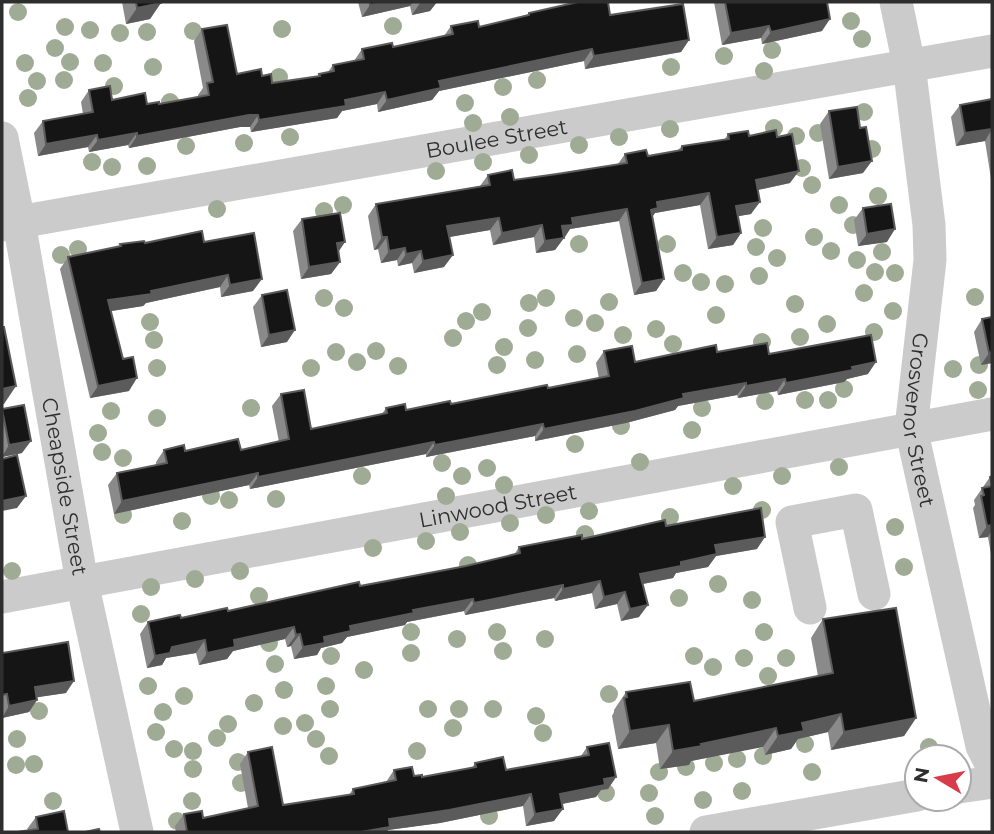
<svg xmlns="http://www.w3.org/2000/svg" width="994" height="834" font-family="Montserrat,sans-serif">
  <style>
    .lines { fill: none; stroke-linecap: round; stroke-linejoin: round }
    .minor { stroke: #cbcbcb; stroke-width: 33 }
    .tree { fill: #a0ab95 }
    .wall { fill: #8a8a8a }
    .shaded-wall { fill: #5b5b5b }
    .building { fill: #151515; stroke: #5b5b5b; stroke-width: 2 }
    .labels { text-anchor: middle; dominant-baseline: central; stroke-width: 7; stroke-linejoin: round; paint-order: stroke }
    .street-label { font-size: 21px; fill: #2e2e2e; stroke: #fff }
  </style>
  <rect width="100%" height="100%" fill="#fff"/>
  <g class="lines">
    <g class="minor">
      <path id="s1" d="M 896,2 L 909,65 L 929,225 L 930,260 L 911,428 L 982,746 L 992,766"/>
      <path id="s2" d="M 2,138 L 19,222 L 82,582 L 137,832"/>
      <path id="s3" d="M 2,225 L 992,51"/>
      <path id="s4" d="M 2,597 L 992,414"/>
      <path d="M 810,608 L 792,522 L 856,510 L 874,594"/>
      <path d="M 959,787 L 992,782"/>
      <path d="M 706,832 L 917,795"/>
    </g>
  </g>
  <g class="tree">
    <circle cx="18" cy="12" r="9"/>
    <circle cx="851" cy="21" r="9"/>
    <circle cx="393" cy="26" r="9"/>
    <circle cx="65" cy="27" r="9"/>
    <circle cx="282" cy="29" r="9"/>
    <circle cx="90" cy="30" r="9"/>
    <circle cx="193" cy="31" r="9"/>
    <circle cx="147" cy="32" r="9"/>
    <circle cx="120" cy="33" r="9"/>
    <circle cx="862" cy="39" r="9"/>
    <circle cx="55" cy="48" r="9"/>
    <circle cx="772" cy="50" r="9"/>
    <circle cx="724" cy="56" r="9"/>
    <circle cx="70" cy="62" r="9"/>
    <circle cx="25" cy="63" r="9"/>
    <circle cx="103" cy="63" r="9"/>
    <circle cx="153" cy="67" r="9"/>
    <circle cx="671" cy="67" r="9"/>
    <circle cx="764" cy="71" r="9"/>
    <circle cx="279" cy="77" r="9"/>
    <circle cx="64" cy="80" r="9"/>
    <circle cx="537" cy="80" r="9"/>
    <circle cx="37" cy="81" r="9"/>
    <circle cx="114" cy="86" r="9"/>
    <circle cx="503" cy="87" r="9"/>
    <circle cx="28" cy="98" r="9"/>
    <circle cx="170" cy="102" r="9"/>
    <circle cx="465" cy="103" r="9"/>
    <circle cx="864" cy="112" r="9"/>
    <circle cx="510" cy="117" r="9"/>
    <circle cx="473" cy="123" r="9"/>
    <circle cx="774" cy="128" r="9"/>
    <circle cx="670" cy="129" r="9"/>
    <circle cx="818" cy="133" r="9"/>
    <circle cx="796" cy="136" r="9"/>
    <circle cx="290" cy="137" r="9"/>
    <circle cx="619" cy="137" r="9"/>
    <circle cx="244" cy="143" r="9"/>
    <circle cx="579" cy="145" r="9"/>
    <circle cx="186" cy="146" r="9"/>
    <circle cx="872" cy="149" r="9"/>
    <circle cx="529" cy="155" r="9"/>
    <circle cx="92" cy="162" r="9"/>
    <circle cx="483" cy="162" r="9"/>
    <circle cx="147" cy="166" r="9"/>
    <circle cx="112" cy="167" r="9"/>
    <circle cx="802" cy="168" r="9"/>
    <circle cx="436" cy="171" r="9"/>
    <circle cx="812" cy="185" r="9"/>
    <circle cx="878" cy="196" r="9"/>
    <circle cx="343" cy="205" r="9"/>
    <circle cx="839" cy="205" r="9"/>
    <circle cx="217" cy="209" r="9"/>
    <circle cx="324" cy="211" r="9"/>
    <circle cx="853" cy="225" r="9"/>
    <circle cx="763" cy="228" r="9"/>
    <circle cx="814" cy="237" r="9"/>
    <circle cx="579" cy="244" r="9"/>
    <circle cx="667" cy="244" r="9"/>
    <circle cx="756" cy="247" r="9"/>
    <circle cx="78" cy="249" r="9"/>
    <circle cx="831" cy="251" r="9"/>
    <circle cx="882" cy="252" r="9"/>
    <circle cx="61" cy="255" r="9"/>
    <circle cx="777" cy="258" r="9"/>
    <circle cx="857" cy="260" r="9"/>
    <circle cx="875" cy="272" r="9"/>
    <circle cx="683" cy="273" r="9"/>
    <circle cx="895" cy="273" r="9"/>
    <circle cx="759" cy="276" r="9"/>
    <circle cx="701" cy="282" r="9"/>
    <circle cx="725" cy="284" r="9"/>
    <circle cx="864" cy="293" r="9"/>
    <circle cx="975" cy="297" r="9"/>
    <circle cx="324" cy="298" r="9"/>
    <circle cx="546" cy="298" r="9"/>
    <circle cx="609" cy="302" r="9"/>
    <circle cx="529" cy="303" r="9"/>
    <circle cx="795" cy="304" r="9"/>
    <circle cx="344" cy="308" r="9"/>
    <circle cx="893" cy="311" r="9"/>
    <circle cx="482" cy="312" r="9"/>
    <circle cx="716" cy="315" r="9"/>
    <circle cx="574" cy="318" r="9"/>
    <circle cx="466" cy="321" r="9"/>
    <circle cx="150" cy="322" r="9"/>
    <circle cx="595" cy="323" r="9"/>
    <circle cx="827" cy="324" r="9"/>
    <circle cx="528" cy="328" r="9"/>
    <circle cx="656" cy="329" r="9"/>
    <circle cx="874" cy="332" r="9"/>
    <circle cx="623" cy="335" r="9"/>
    <circle cx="800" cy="337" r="9"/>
    <circle cx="453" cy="338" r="9"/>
    <circle cx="154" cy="340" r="9"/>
    <circle cx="762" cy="342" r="9"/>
    <circle cx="673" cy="344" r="9"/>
    <circle cx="504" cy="347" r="9"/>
    <circle cx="376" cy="351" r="9"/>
    <circle cx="336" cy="352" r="9"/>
    <circle cx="577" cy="354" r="9"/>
    <circle cx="535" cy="360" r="9"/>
    <circle cx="357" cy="362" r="9"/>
    <circle cx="497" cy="365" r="9"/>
    <circle cx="979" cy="365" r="9"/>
    <circle cx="398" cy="366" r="9"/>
    <circle cx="157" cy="368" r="9"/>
    <circle cx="311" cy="368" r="9"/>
    <circle cx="953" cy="369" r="9"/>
    <circle cx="844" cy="389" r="9"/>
    <circle cx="978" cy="390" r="9"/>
    <circle cx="805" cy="400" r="9"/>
    <circle cx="828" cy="400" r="9"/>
    <circle cx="765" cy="401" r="9"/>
    <circle cx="251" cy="408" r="9"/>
    <circle cx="702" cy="408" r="9"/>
    <circle cx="111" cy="411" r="9"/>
    <circle cx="157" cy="418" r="9"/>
    <circle cx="621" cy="426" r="9"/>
    <circle cx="692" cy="430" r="9"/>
    <circle cx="98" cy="433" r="9"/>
    <circle cx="575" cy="444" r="9"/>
    <circle cx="102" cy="452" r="9"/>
    <circle cx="123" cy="458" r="9"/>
    <circle cx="640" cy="462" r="9"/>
    <circle cx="442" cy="463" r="9"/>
    <circle cx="839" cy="467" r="9"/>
    <circle cx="487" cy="468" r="9"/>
    <circle cx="362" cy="476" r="9"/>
    <circle cx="462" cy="476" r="9"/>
    <circle cx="782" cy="476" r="9"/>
    <circle cx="504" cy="485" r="9"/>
    <circle cx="733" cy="486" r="9"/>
    <circle cx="211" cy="496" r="9"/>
    <circle cx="446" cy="496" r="9"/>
    <circle cx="276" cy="499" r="9"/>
    <circle cx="229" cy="500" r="9"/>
    <circle cx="762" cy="510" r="9"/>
    <circle cx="589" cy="511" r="9"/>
    <circle cx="123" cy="515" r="9"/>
    <circle cx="546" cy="515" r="9"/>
    <circle cx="670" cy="517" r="9"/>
    <circle cx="182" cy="521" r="9"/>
    <circle cx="510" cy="523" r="9"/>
    <circle cx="895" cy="527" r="9"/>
    <circle cx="460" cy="532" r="9"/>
    <circle cx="585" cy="534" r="9"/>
    <circle cx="426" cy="541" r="9"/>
    <circle cx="373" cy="548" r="9"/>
    <circle cx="468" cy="565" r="9"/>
    <circle cx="904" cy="567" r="9"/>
    <circle cx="12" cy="571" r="9"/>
    <circle cx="240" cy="571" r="9"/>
    <circle cx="195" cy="579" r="9"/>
    <circle cx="718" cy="584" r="9"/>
    <circle cx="151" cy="587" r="9"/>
    <circle cx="259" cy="596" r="9"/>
    <circle cx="679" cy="598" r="9"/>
    <circle cx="752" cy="600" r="9"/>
    <circle cx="141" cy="614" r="9"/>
    <circle cx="411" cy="632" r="9"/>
    <circle cx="497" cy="632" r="9"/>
    <circle cx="764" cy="632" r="9"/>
    <circle cx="457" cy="639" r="9"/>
    <circle cx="545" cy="639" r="9"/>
    <circle cx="269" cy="643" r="9"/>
    <circle cx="503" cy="651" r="9"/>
    <circle cx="411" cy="653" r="9"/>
    <circle cx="331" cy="656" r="9"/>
    <circle cx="694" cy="656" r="9"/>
    <circle cx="744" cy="658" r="9"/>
    <circle cx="786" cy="658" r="9"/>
    <circle cx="275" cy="664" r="9"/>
    <circle cx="713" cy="667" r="9"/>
    <circle cx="364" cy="670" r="9"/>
    <circle cx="768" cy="676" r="9"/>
    <circle cx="148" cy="686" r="9"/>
    <circle cx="326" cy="686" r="9"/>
    <circle cx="284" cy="690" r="9"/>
    <circle cx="609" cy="694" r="9"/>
    <circle cx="184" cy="696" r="9"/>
    <circle cx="254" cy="703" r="9"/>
    <circle cx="330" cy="709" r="9"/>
    <circle cx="428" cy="709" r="9"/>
    <circle cx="459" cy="709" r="9"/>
    <circle cx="493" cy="709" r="9"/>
    <circle cx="39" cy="711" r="9"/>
    <circle cx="163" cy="712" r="9"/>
    <circle cx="536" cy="716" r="9"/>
    <circle cx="305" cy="723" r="9"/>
    <circle cx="228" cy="724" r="9"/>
    <circle cx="283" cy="726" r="9"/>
    <circle cx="453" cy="728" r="9"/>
    <circle cx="156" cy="732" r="9"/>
    <circle cx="543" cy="733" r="9"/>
    <circle cx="217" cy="738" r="9"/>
    <circle cx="17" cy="739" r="9"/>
    <circle cx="316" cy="739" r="9"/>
    <circle cx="805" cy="744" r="9"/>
    <circle cx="929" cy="747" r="9"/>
    <circle cx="174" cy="749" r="9"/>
    <circle cx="193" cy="751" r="9"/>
    <circle cx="417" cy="751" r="9"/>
    <circle cx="329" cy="756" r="9"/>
    <circle cx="763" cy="756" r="9"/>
    <circle cx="737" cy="759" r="9"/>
    <circle cx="238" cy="762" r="9"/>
    <circle cx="714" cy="763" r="9"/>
    <circle cx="34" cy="764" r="9"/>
    <circle cx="16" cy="765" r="9"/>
    <circle cx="686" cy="767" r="9"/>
    <circle cx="193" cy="769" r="9"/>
    <circle cx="659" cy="772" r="9"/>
    <circle cx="812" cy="772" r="9"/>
    <circle cx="241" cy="783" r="9"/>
    <circle cx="742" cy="791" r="9"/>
    <circle cx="606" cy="793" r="9"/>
    <circle cx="649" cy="793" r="9"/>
    <circle cx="703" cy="800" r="9"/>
    <circle cx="53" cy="801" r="9"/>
    <circle cx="192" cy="801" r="9"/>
    <circle cx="489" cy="816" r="9"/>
    <circle cx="655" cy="816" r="9"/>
    <circle cx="177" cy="821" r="9"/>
  </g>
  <g class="wall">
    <path d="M 122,2 L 161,2 L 150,19 L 126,24 Z"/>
    <path d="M 358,2 L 437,2 L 430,11 L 412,15 L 410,6 L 362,17 Z"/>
    <path d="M 714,2 L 827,2 L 822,31 L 762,44 L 761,38 L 722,45 Z"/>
    <path d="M 529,13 L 610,15 L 689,40 L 681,52 L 585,69 L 584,61 L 439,91 L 432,100 L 378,112 L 377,104 L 342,111 L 337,118 L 251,132 L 250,127 L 240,127 L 129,148 L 128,145 L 89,152 L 88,147 L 38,156 L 34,133 L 43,121 L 83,114 L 81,102 L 89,90 L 112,100 L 147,104 L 159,104 L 198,97 L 198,95 L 203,88 L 194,41 L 202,29 L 237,74 L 262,76 L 272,83 L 317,77 L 319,74 L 328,72 L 333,65 L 354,61 L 362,49 L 393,47 L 444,36 L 451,26 L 479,27 L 527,15 Z"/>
    <path d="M 992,99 L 992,185 L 985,141 L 956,146 L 951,117 L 960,105 Z"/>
    <path d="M 829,111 L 863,173 L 829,179 L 820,124 Z"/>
    <path d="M 728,134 L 749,136 L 790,183 L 758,190 L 751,214 L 738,216 L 741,233 L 733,245 L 708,249 L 700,205 L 655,213 L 652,217 L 664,279 L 656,291 L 634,295 L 619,221 L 570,229 L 555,250 L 536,253 L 534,237 L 493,245 L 490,230 L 449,237 L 444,267 L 414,273 L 412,263 L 398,266 L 397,260 L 381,263 L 378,249 L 374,250 L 368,216 L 376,204 L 480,186 L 488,175 L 514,180 L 557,174 L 618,164 L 625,154 L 648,156 L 678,150 L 682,146 L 725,139 Z"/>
    <path d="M 863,208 L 887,242 L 858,246 L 854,220 Z"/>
    <path d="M 302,219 L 338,252 L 340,262 L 331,274 L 301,279 L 293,231 Z"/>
    <path d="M 204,242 L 253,291 L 221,297 L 220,287 L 146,303 L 143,306 L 111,311 L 129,391 L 90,398 L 60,269 L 68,257 L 119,247 L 120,244 Z"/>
    <path d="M 262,295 L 287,342 L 261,347 L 253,307 Z"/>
    <path d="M 992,317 L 992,363 L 981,365 L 974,332 L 982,319 Z"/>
    <path d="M 604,351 L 635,362 L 717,352 L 769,354 L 868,374 L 847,379 L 844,382 L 778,395 L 777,391 L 738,398 L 737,395 L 678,406 L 675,410 L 626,423 L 535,441 L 535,436 L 426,457 L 426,454 L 250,489 L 249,485 L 114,514 L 108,485 L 117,473 L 156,465 L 156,462 L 164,450 L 185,451 L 241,450 L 279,442 L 272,406 L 281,394 L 311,429 L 382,414 L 386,408 L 406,410 L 451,404 L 548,388 L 599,379 L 596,363 Z"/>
    <path d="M 2,409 L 22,453 L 2,457 Z"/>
    <path d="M 992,476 L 992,560 L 988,537 L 979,538 L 973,508 L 975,505 L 974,500 L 990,477 Z"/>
    <path d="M 666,526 L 757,549 L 716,556 L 708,567 L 676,573 L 673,578 L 643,584 L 639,617 L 621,621 L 617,604 L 595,609 L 592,593 L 555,601 L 554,598 L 465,615 L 464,611 L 407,622 L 405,625 L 347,637 L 342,643 L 321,648 L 317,655 L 294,659 L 291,646 L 287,647 L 285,639 L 233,651 L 227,659 L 199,665 L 196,653 L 166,658 L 162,665 L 147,668 L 140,634 L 148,622 L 181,618 L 228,611 L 466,566 L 514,555 L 519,547 Z"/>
    <path d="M 823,619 L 916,718 L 904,736 L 831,750 L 828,732 L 798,739 L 791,749 L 765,755 L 763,747 L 759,747 L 691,761 L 689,765 L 660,769 L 656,743 L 618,749 L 612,716 L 614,712 L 614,710 L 626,692 L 694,701 L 818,676 L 811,638 Z"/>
    <path d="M 2,653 L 66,693 L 37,697 L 37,700 L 29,712 L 2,718 Z"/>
    <path d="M 587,747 L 616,777 L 608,789 L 601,790 L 596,797 L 562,804 L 554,821 L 526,826 L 523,806 L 440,823 L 388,830 L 387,832 L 176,832 L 175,826 L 184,814 L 203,818 L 248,808 L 240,764 L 248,752 L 283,805 L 349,795 L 353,789 L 386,782 L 394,770 L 414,776 L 422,777 L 472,768 L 475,763 L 506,770 L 581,756 Z"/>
    <path d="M 36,817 L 68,832 L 28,830 L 27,829 Z"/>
  </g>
  <g class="shaded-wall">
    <path d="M 384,2 L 413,2 L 410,6 L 362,17 L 370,5 Z"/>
    <path d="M 425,2 L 437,2 L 430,11 L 412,15 L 420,3 Z"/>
    <path d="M 161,3 L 150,19 L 126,24 L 137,8 Z"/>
    <path d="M 830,19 L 822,31 L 762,44 L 771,32 Z"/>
    <path d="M 769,26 L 761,38 L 722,45 L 731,33 Z"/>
    <path d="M 689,40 L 681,52 L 585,69 L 594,56 Z"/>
    <path d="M 592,49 L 584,61 L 439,91 L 432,100 L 378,112 L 387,100 L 439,81 Z"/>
    <path d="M 385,92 L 377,104 L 342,111 L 337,118 L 251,132 L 259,120 Z"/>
    <path d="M 249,115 L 258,115 L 250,127 L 240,127 L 129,148 L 137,136 Z"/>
    <path d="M 992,129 L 985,141 L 956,146 L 965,133 Z"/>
    <path d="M 137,133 L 128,145 L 89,152 L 98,140 Z"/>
    <path d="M 97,135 L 88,147 L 38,156 L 46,144 Z"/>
    <path d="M 872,161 L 863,173 L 829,179 L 838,167 Z"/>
    <path d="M 799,171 L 790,183 L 748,192 L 756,180 Z"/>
    <path d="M 709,193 L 700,205 L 655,213 L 650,220 L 642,222 L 657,202 Z"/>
    <path d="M 760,202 L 751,214 L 728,218 L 736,206 Z"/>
    <path d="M 627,209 L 619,221 L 570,229 L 565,237 L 554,238 L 562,226 L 572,218 Z"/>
    <path d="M 499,218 L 490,230 L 438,239 L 447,226 Z"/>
    <path d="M 542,225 L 534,237 L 493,245 L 502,233 Z"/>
    <path d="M 895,229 L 887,242 L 858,246 L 867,234 Z"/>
    <path d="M 741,233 L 733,245 L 708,249 L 717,237 Z"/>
    <path d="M 382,237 L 387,237 L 378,249 L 374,250 Z"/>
    <path d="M 564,238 L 555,250 L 536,253 L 545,241 Z"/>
    <path d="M 345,242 L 337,254 L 337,243 Z"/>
    <path d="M 405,248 L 397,260 L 381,263 L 389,251 Z"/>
    <path d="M 421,251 L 412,263 L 398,266 L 406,254 Z"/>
    <path d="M 453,255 L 444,267 L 414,273 L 423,261 Z"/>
    <path d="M 340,262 L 331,274 L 301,279 L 309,267 Z"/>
    <path d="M 228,275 L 220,287 L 146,303 L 143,306 L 99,313 L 108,300 Z"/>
    <path d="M 262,279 L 253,291 L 221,297 L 230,285 Z"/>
    <path d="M 664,279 L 656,291 L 634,295 L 642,283 Z"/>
    <path d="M 295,330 L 287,342 L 261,347 L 269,335 Z"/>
    <path d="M 992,352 L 992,363 L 981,365 L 989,353 Z"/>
    <path d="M 876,362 L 868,374 L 847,379 L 844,382 L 778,395 L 786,383 Z"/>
    <path d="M 137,378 L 129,391 L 90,398 L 98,386 Z"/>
    <path d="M 785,379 L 777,391 L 738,398 L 746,386 Z"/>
    <path d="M 746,383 L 737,395 L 678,406 L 675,410 L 626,423 L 535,441 L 544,429 L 683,394 Z"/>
    <path d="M 16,386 L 4,404 L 2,404 L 2,389 Z"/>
    <path d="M 543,424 L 535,436 L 426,457 L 435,445 Z"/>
    <path d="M 31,441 L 22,453 L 2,457 L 9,445 Z"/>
    <path d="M 434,442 L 426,454 L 250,489 L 258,477 Z"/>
    <path d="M 258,473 L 249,485 L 114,514 L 122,501 Z"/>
    <path d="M 26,496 L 17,508 L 2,511 L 2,501 Z"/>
    <path d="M 992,525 L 992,530 L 988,537 L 979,538 L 987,526 Z"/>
    <path d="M 765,537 L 757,549 L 716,556 L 708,567 L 676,573 L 673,578 L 632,586 L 640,574 L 681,562 L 715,545 Z"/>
    <path d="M 600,581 L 592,593 L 555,601 L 563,589 Z"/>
    <path d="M 563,585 L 554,598 L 465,615 L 474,603 Z"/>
    <path d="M 625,592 L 617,604 L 595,609 L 604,597 Z"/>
    <path d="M 473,599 L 464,611 L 407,622 L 405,625 L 347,637 L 342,643 L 321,648 L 317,655 L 294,659 L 303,647 L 350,626 L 413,610 Z"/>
    <path d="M 648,605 L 639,617 L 621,621 L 630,609 Z"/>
    <path d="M 294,627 L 285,639 L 233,651 L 227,659 L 199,665 L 207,653 L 234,640 Z"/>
    <path d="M 300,634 L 291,646 L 287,647 L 296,635 Z"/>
    <path d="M 205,640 L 196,653 L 166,658 L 162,665 L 147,668 L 155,656 L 172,647 Z"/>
    <path d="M 74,681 L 66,693 L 26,699 L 35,687 Z"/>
    <path d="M 37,700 L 29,712 L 2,718 L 9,706 Z"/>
    <path d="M 841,714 L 828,732 L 798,739 L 791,749 L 765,755 L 778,736 L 802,723 Z"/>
    <path d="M 916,718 L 904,736 L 831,750 L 844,732 Z"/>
    <path d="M 669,725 L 656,743 L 618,749 L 630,731 Z"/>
    <path d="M 776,728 L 763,747 L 691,761 L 689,765 L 660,769 L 673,751 L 701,744 Z"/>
    <path d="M 616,777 L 608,789 L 601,790 L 596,797 L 552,806 L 560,794 L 604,779 Z"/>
    <path d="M 531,794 L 523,806 L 440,823 L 388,830 L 387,832 L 361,832 L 389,819 Z"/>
    <path d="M 563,809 L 554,821 L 526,826 L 535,814 Z"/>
  </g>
  <g class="building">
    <path d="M 136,2 L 161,2 L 161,3 L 137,8 Z"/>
    <path d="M 370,2 L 384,2 L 370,5 Z"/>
    <path d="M 578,2 L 608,2 L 610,15 L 683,4 L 689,40 L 594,56 L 592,49 L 439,81 L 441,88 L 387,100 L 385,92 L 345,100 L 346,106 L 259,120 L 258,115 L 249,115 L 137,136 L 137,133 L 98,140 L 97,135 L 46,144 L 43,121 L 93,112 L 89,90 L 110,86 L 112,100 L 145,93 L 147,104 L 159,102 L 159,104 L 209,95 L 207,83 L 213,82 L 202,29 L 227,25 L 237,74 L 261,69 L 262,76 L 271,74 L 272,83 L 320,76 L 319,74 L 334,71 L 333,65 L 364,59 L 362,49 L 392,43 L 393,47 L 453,34 L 451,26 L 478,21 L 479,27 L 529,15 L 529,13 Z"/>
    <path d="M 725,2 L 827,2 L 830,19 L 771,32 L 769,26 L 731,33 Z"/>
    <path d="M 992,99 L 992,129 L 965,133 L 960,105 Z"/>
    <path d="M 857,107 L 860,128 L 866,127 L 872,161 L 838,167 L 829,111 Z"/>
    <path d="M 776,130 L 777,137 L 792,134 L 799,171 L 756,180 L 760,202 L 736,206 L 741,233 L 717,237 L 709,193 L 657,202 L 658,208 L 651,210 L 664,279 L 642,283 L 627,209 L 572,218 L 573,225 L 562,226 L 564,238 L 545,241 L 542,225 L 502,233 L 499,218 L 447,226 L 453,255 L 423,261 L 421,251 L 406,254 L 405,248 L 389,251 L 387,237 L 382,237 L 376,204 L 490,185 L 488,175 L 512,170 L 514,180 L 557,174 L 627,163 L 625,154 L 646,150 L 648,156 L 682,150 L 682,146 L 729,139 L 728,134 L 748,131 L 749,136 Z"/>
    <path d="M 891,204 L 895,229 L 867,234 L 863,208 Z"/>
    <path d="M 340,213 L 345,242 L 337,243 L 340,262 L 309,267 L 302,219 Z"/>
    <path d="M 202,231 L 204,242 L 254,233 L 262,279 L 230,285 L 228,275 L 151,291 L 152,294 L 108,300 L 123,359 L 133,357 L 137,378 L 98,386 L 68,257 L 121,246 L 120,244 L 144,241 L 145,243 Z"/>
    <path d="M 287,290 L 295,330 L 269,335 L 262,295 Z"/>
    <path d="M 992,317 L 992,352 L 989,353 L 982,319 Z"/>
    <path d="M 2,327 L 4,327 L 16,386 L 2,389 Z"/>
    <path d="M 871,335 L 876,362 L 852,367 L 853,370 L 786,383 L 785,379 L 746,386 L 746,383 L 683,394 L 684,398 L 635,411 L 544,429 L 543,424 L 435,445 L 434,442 L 258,477 L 258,473 L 122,501 L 117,473 L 167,463 L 164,450 L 184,445 L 185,451 L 238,439 L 241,450 L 289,439 L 281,394 L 304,390 L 311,429 L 387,413 L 386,408 L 405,404 L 406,410 L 450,401 L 451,404 L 547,385 L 548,388 L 609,376 L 604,351 L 632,346 L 635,362 L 716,345 L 717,352 L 767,343 L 769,354 Z"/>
    <path d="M 24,405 L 31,441 L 9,445 L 2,409 Z"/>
    <path d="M 17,455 L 26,496 L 2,501 L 2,459 Z"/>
    <path d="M 992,476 L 992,525 L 987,526 L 981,496 L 984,495 L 982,488 L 992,486 L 990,477 Z"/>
    <path d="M 761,508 L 765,537 L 715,545 L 717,554 L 681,562 L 681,566 L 640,574 L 648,605 L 630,609 L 625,592 L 604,597 L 600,581 L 563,589 L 563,585 L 474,603 L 473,599 L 413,610 L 414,613 L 350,626 L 351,631 L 324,637 L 325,643 L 303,647 L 300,634 L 296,635 L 294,627 L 234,640 L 235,647 L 207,653 L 205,640 L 172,647 L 170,653 L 155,656 L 148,622 L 180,615 L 181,618 L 227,608 L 228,611 L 359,582 L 360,586 L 466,566 L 520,553 L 519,547 L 582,535 L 582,539 L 665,520 L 666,526 Z"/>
    <path d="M 896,608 L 916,718 L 844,732 L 841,714 L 802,723 L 804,731 L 778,736 L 776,728 L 772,729 L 701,744 L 702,746 L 673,751 L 669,725 L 630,731 L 624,698 L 627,697 L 626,692 L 690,682 L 694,701 L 833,673 L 823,619 Z"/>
    <path d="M 68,642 L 74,681 L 35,687 L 37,700 L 9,706 L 7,694 L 2,695 L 2,653 Z"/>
    <path d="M 609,743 L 616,777 L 604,779 L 605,785 L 560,794 L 563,809 L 535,814 L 531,794 L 449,810 L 389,819 L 390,827 L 361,832 L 187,832 L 184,814 L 202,811 L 203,818 L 258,806 L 248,752 L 272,747 L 283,805 L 354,794 L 353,789 L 396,780 L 394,770 L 412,767 L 414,776 L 422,775 L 422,777 L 476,767 L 475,763 L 503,757 L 506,770 L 589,755 L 587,747 Z"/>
    <path d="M 64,811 L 68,832 L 17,832 L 38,829 L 36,817 Z"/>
    <path d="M 99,829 L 100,832 L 85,832 Z"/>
  </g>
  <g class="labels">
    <g class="street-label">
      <text stroke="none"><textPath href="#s3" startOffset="502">Boulee Street</textPath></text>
      <text stroke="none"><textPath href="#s1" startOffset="422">Grosvenor Street</textPath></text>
      <text stroke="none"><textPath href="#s2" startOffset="354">Cheapside Street</textPath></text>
      <text stroke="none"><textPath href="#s4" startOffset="504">Linwood Street</textPath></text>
    </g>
  </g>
  <rect width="994" height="834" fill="none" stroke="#2e2e2e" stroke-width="7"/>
  <g transform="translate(938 778) rotate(280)"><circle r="33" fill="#ffffff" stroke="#ababab" stroke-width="2"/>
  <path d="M0-5L12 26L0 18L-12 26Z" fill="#d83c4a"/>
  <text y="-10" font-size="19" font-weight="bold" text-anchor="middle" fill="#2e2e2e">N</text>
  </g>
</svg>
